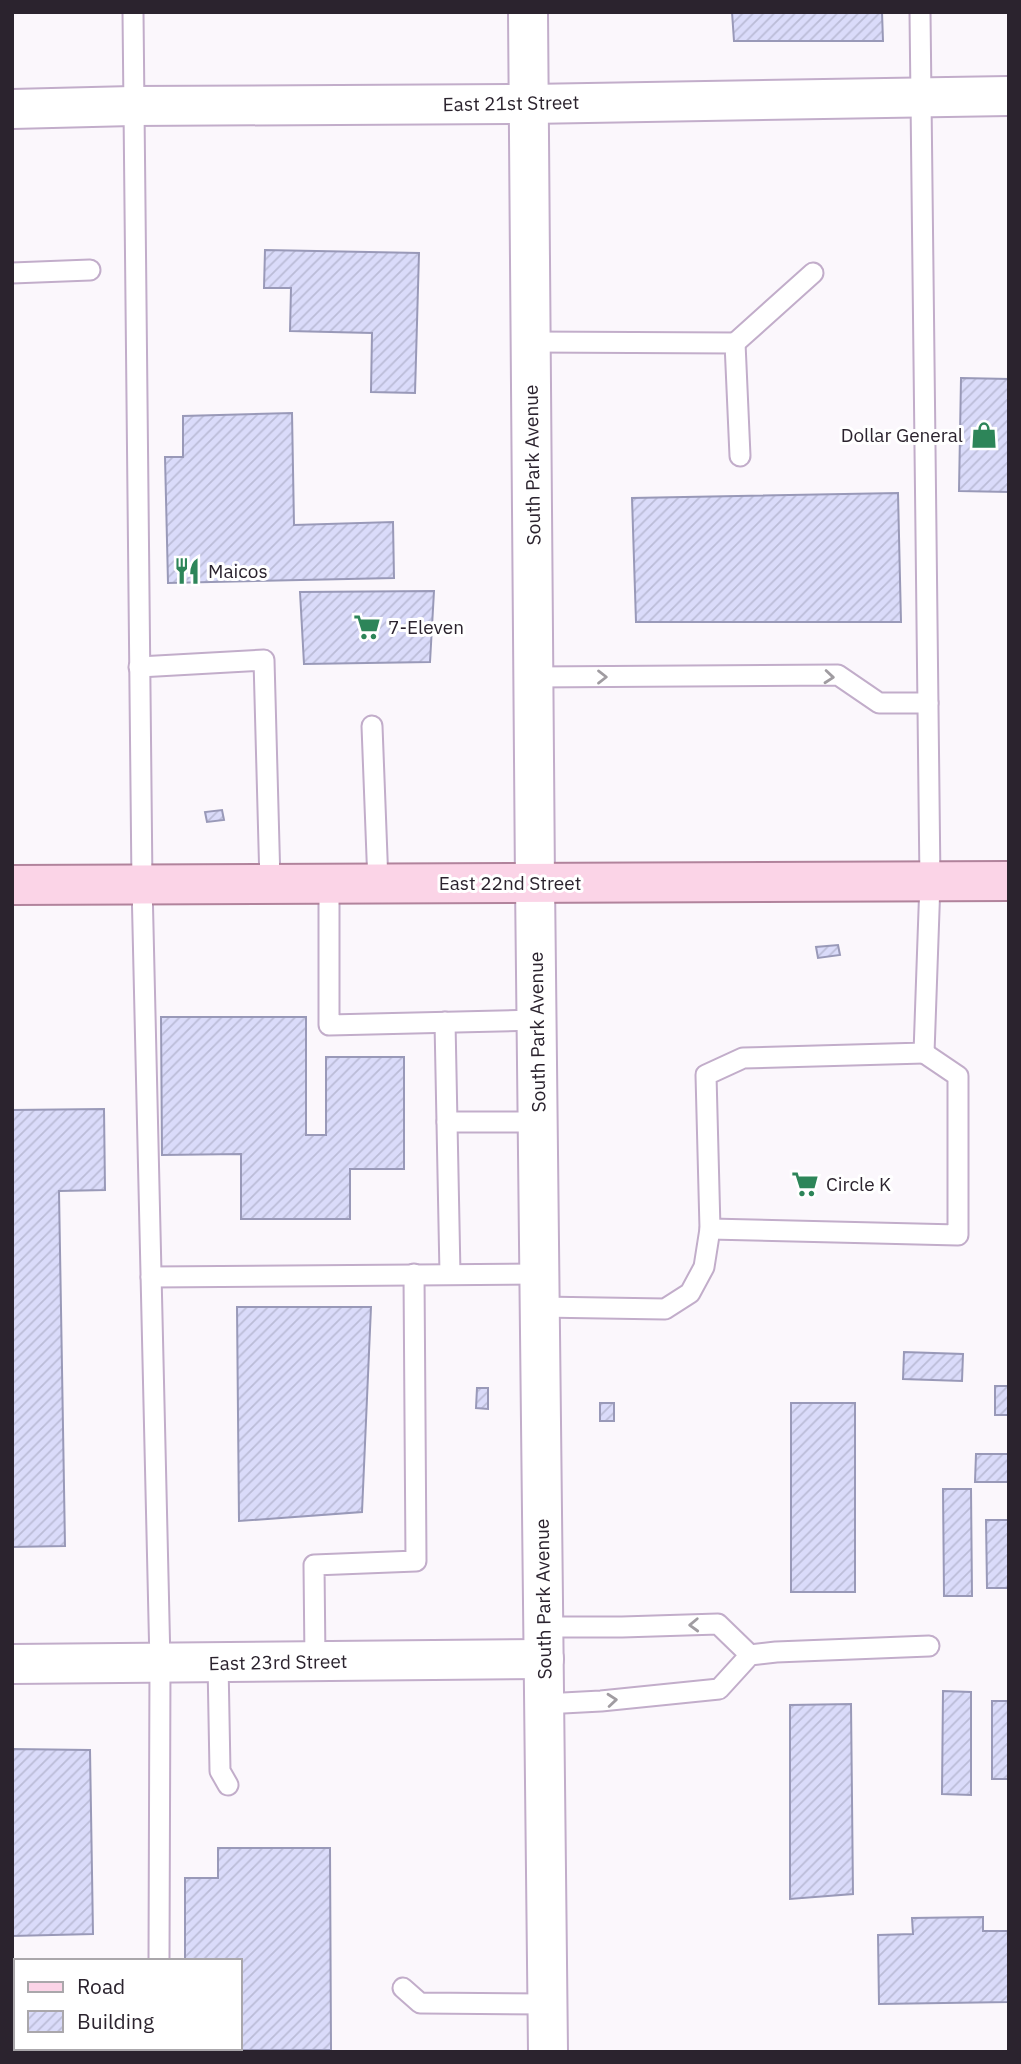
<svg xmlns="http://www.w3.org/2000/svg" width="1021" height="2064" font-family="'IBM Plex Sans',sans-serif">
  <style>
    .building { fill: url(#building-hatch); stroke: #9999b8; stroke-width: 2 }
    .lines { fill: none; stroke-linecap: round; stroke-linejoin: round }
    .lane-casing { stroke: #c2adca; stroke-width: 23 }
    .street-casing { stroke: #c2adca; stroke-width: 42 }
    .secondary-casing { stroke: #c2adca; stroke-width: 42 }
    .primary-casing { stroke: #b1839c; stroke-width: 42 }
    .lane { stroke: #fff; stroke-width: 19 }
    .street { stroke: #fff; stroke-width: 38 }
    .secondary { stroke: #fff; stroke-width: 38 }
    .primary { stroke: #fbd4e7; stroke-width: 38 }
    .oneway { stroke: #a09ca1 }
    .labels { text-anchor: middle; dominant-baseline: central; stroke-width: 6; stroke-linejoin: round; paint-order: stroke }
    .street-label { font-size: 19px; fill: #2b232e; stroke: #fff }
    .poi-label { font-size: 19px; fill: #2b232e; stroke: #fff; text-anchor: start }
  </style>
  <defs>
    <pattern id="building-hatch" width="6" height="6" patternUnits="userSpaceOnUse" patternTransform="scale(1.75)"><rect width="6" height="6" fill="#dadbfa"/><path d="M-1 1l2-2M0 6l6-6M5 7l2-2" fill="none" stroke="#bbbcd7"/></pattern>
  </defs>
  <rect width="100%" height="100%" fill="#fbf7fc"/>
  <g class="building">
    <path d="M 732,12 L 882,12 L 883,41 L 734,41 Z"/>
    <path d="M 265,250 L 419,253 L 415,393 L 371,392 L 372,333 L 290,331 L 291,288 L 264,288 Z"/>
    <path d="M 961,378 L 1009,379 L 1009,492 L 959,491 Z"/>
    <path d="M 292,413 L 294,525 L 393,522 L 394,578 L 168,583 L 165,457 L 183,457 L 183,416 Z"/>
    <path d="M 898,493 L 901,622 L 636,622 L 632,498 Z"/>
    <path d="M 434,591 L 430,662 L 304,664 L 300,592 Z"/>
    <path d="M 222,810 L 224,820 L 207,822 L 205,812 Z"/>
    <path d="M 838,945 L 840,955 L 818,958 L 816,947 Z"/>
    <path d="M 161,1017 L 306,1017 L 306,1135 L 326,1135 L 326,1057 L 404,1057 L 404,1169 L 350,1169 L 350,1219 L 241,1219 L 241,1154 L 162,1155 Z"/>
    <path d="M 104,1109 L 105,1190 L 59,1191 L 65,1546 L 12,1547 L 12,1110 Z"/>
    <path d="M 237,1307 L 371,1307 L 362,1512 L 239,1521 Z"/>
    <path d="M 904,1352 L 963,1354 L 962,1381 L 903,1379 Z"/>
    <rect x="995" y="1386" width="14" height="29"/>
    <path d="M 477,1388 L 488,1388 L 488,1409 L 476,1408 Z"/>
    <rect x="600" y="1403" width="14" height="18"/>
    <rect x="791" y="1403" width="64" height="189"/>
    <path d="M 976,1454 L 1009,1454 L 1009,1482 L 975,1482 Z"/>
    <path d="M 943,1489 L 971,1489 L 972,1596 L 944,1596 Z"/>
    <path d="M 986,1520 L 1009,1520 L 1009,1588 L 987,1588 Z"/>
    <path d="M 943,1691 L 971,1692 L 971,1795 L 942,1794 Z"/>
    <rect x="992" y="1701" width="17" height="78"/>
    <path d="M 851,1704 L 853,1894 L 790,1899 L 790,1705 Z"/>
    <path d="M 12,1749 L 90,1750 L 93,1934 L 12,1936 Z"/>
    <path d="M 218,1848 L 330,1848 L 331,2050 L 185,2050 L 185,2048 L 240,2048 L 240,1961 L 185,1961 L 185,1878 L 218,1878 Z"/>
    <path d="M 983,1917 L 983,1931 L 1009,1931 L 1009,2002 L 879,2004 L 878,1935 L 913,1934 L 912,1918 Z"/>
  </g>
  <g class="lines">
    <defs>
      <g id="lane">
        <path d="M 133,12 L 142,884 L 160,1663 L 159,1961"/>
        <path d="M 12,273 L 90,270"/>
        <path d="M 530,342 L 735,343 L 740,456"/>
        <path d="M 735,343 L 813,273"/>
        <path d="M 139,667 L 264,660 L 270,883"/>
        <path d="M 533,677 L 838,675 L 879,703 L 928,703"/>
        <path d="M 372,726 L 378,883"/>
        <path d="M 329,883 L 329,1025 L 537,1020"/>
        <path d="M 445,1022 L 450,1274"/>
        <path d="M 447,1122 L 538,1122"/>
        <path d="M 710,1229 L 958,1235 L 958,1076 L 924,1053"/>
        <path d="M 151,1277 L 540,1274"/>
        <path d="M 540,1307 L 665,1309 L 690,1293 L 704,1267 L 710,1229 L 706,1075 L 743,1058 L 924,1053 L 930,882 L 920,12"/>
        <path d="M 544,1627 L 622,1627 L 718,1624 L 750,1655"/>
        <path d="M 315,1661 L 314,1565 L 416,1561 L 414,1274"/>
        <path d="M 218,1663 L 220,1771 L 228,1785"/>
        <path d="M 544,1704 L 601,1701 L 719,1689 L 750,1655 L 776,1652 L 929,1646"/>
        <path d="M 403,1988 L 420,2003 L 548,2004"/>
        <path d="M 159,2052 L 159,2048"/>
      </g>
      <g id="street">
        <path d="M 12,109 L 132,106 L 529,104 L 1009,96"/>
        <path d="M 12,1664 L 544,1659"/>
      </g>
      <path id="secondary" d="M 528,12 L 535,883 L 548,2052"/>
      <path id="primary" d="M 12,885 L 1009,881"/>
    </defs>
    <use href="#lane" class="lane-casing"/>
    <use href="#street" class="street-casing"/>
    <use href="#secondary" class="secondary-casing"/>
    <use href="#primary" class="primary-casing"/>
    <use href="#lane" class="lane"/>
    <use href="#street" class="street"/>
    <use href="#secondary" class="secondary"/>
    <use href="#primary" class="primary"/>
  </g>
  <defs><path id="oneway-chevron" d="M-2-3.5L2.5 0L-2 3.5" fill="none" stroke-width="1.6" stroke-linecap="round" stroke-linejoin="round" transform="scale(1.75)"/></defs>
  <g class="oneway">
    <use href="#oneway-chevron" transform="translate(602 677)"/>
    <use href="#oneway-chevron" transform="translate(829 677) rotate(5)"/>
    <use href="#oneway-chevron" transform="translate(694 1625) rotate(178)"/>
    <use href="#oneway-chevron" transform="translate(612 1700) rotate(-5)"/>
  </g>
  <defs>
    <symbol id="shop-bare" viewBox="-9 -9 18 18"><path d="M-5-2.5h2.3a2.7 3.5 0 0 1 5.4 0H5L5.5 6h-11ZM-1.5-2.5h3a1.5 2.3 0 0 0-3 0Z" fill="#2d8559" stroke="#fff" stroke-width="2.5" paint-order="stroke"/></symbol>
    <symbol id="restaurant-bare" viewBox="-9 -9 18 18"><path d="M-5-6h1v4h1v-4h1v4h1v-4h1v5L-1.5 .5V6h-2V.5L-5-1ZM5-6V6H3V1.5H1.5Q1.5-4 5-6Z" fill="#2d8559" stroke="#fff" stroke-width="2.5" paint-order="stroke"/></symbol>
    <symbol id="supermarket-bare" viewBox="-9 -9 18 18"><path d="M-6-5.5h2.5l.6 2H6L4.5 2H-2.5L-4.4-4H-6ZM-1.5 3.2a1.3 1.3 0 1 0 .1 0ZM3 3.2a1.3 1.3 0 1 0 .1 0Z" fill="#2d8559" stroke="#fff" stroke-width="2.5" paint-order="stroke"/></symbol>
  </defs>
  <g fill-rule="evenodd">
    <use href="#shop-bare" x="965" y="416" width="38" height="38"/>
    <use href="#restaurant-bare" x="168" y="552" width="38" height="38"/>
    <use href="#supermarket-bare" x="348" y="608" width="38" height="38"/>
    <use href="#supermarket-bare" x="786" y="1165" width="38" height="38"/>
  </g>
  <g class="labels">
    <g class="street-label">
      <text transform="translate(511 103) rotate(-1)">East 21st Street</text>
      <text transform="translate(532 465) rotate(-91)">South Park Avenue</text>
      <text x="510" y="883">East 22nd Street</text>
      <text transform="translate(537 1032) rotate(-91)">South Park Avenue</text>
      <text transform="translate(543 1599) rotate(-91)">South Park Avenue</text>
      <text transform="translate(278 1662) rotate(-1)">East 23rd Street</text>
    </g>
    <g class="poi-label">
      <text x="963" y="435" text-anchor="end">Dollar General</text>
      <text x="208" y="571">Maicos</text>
      <text x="388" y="627">7-Eleven</text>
      <text x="826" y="1184">Circle K</text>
    </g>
  </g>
  <rect width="1021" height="2064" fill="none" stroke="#2b232e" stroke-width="28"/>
  <rect x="14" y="1959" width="228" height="91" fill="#ffffff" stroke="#aaa7ab" stroke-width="2"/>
  <rect x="28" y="1982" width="35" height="10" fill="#fbd4e7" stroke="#aaa7ab" stroke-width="2"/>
  <text x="77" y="1994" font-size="21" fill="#2b232e">Road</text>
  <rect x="28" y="2011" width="35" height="21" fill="url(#building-hatch)" stroke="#aaa7ab" stroke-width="2"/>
  <text x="77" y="2029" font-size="21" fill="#2b232e">Building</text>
</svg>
